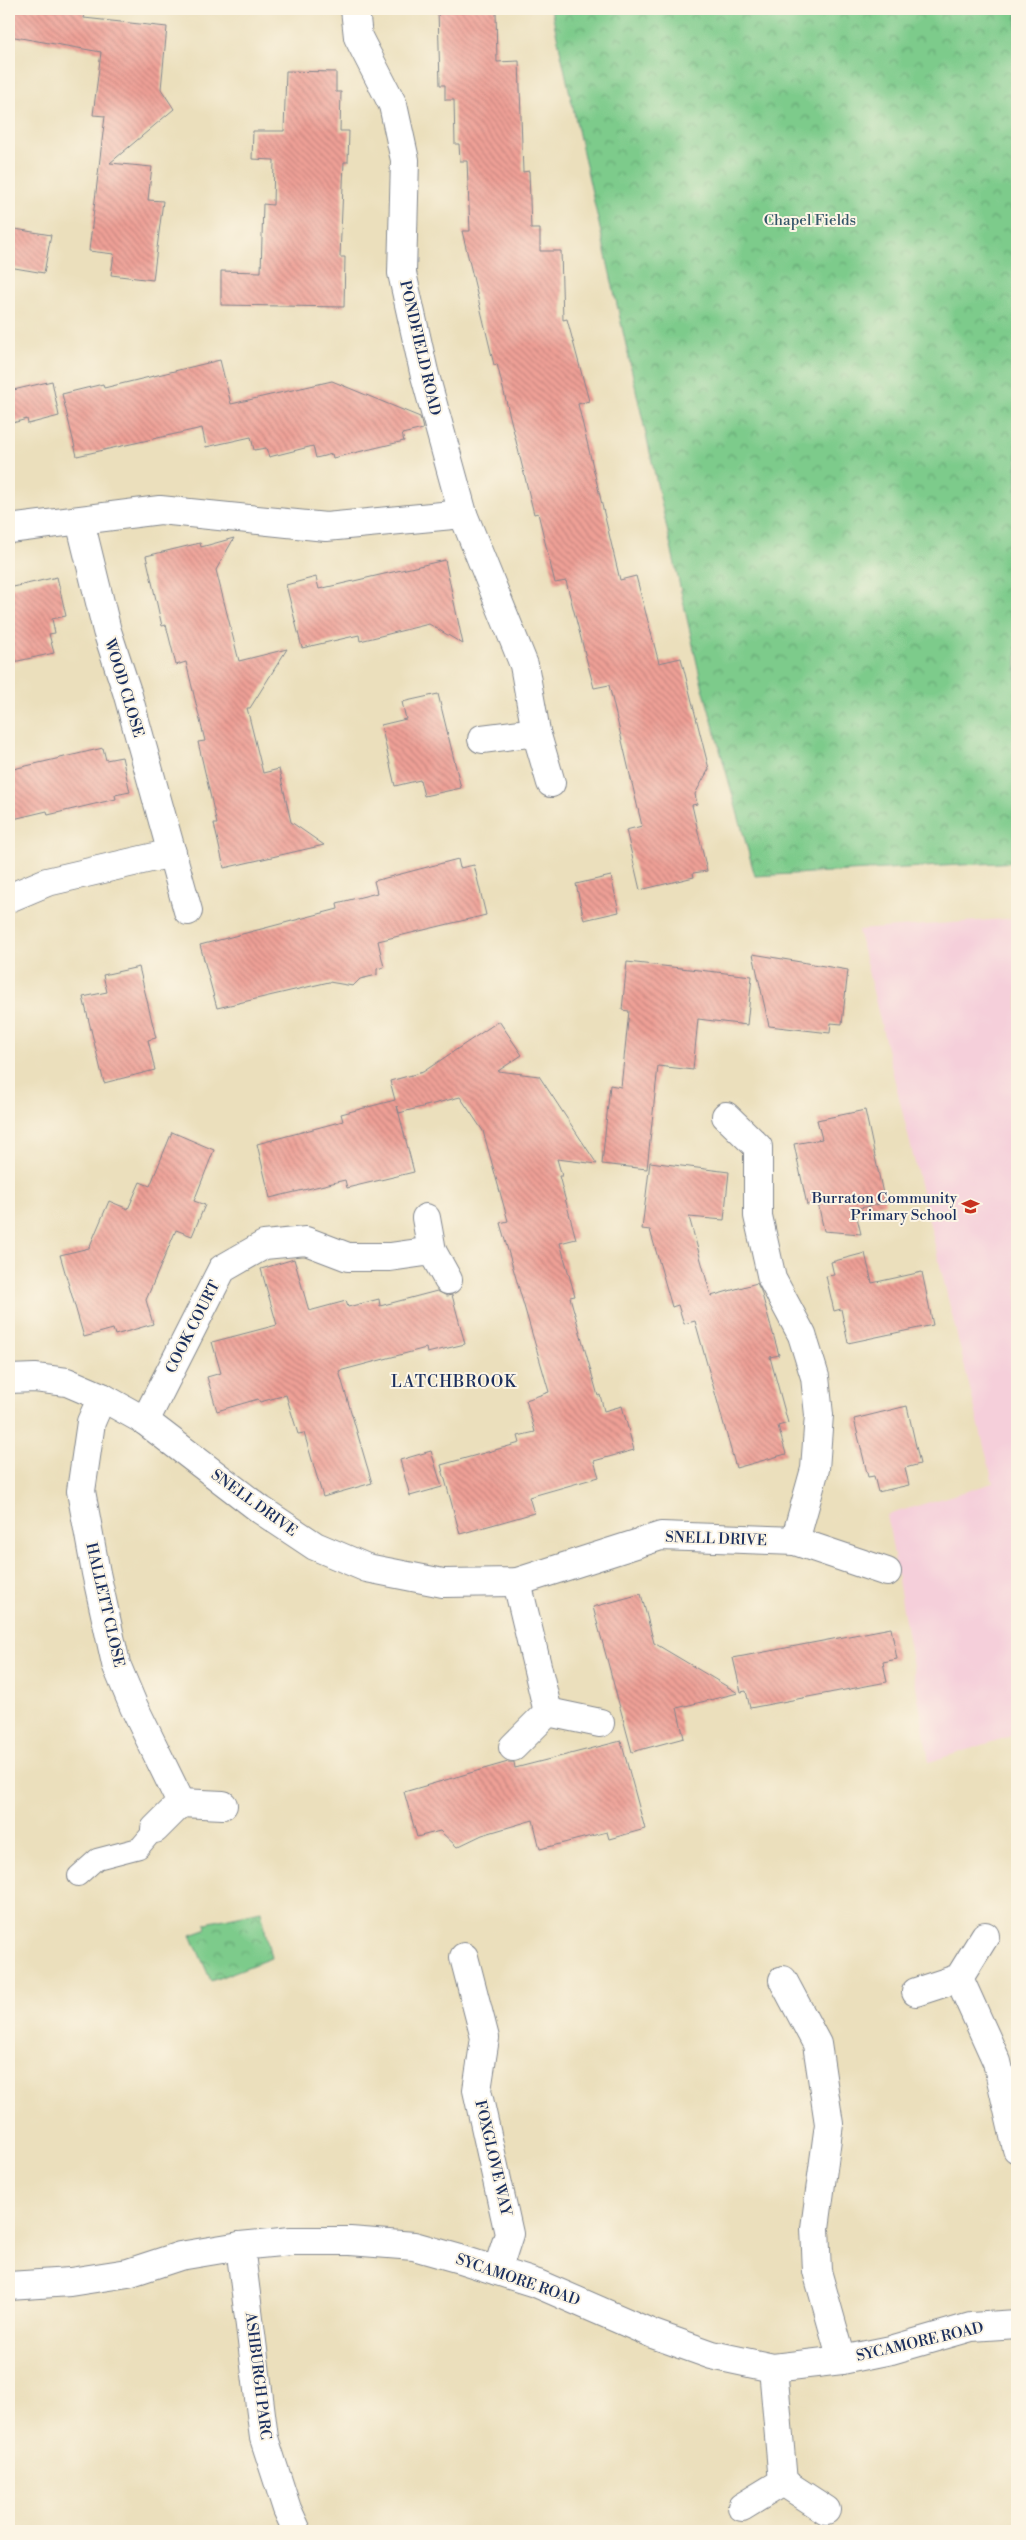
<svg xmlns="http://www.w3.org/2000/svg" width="1026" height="2540" font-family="'Libre Bodoni',serif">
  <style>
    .built { fill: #f5cfda }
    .park { fill: url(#park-crowns); stroke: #4c7d74 }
    .building { fill: url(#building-back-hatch) }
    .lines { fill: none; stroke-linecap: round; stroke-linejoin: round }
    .service-casing { stroke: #83878d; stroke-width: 22 }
    .minor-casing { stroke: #83878d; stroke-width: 30 }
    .service { stroke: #fff; stroke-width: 20 }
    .minor { stroke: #fff; stroke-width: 28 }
    .labels { text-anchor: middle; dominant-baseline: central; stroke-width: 4; stroke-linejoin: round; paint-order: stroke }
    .park-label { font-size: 15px; fill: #345669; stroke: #fcf5e5 }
    .street-label { font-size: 15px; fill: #1b2f5e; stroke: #fcf5e5 }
    .poi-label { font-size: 15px; fill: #1b2f5e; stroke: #fcf5e5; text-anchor: end }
    .neighbourhood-label { font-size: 16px; letter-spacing: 1px; fill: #1b2f5e; stroke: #fcf5e5 }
  </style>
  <defs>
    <pattern id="park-crowns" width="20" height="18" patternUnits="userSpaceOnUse" patternTransform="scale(1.25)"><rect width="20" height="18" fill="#7dcb8b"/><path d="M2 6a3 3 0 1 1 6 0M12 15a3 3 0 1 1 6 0" fill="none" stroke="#66a575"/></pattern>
    <pattern id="building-back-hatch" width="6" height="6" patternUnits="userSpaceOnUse" patternTransform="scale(1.25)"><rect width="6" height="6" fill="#efa096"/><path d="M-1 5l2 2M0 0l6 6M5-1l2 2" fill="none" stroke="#c1837e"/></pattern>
  </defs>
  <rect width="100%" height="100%" fill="#fcf5e5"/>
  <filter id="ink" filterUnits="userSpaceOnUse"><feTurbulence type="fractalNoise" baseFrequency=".02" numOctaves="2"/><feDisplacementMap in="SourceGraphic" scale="10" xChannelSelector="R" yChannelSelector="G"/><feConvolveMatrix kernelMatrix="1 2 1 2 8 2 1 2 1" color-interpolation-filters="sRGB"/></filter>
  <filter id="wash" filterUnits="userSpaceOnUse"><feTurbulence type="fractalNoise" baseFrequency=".0096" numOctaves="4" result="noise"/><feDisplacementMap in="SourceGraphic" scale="20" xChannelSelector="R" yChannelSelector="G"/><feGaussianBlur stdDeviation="1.12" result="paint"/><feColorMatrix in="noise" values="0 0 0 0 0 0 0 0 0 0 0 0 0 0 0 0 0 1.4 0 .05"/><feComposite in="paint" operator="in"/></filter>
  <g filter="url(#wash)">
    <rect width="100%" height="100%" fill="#ebdfbc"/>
    <path class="built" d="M 1017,918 L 1017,1734 L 929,1762 L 887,1515 L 993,1483 L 858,930 Z"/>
    <g class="park">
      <path d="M 551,9 L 1017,9 L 1017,862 L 755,876 L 701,681 Z"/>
      <path d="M 261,1911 L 271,1958 L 211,1981 L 191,1935 L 205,1930 L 206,1923 Z"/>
    </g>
    <g id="blocks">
      <g class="building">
        <path d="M 9,9 L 65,9 L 85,12 L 84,18 L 167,27 L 161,89 L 174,109 L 110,163 L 152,167 L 148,200 L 163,201 L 153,280 L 111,275 L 114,254 L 89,251 L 105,116 L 93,115 L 101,52 L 9,36 Z"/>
        <path d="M 438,9 L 496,9 L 497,62 L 519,61 L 523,172 L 529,171 L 531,229 L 540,229 L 540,251 L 561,251 L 563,320 L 567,319 L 589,401 L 578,404 L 620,580 L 636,576 L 659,663 L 681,658 L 709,769 L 695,794 L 697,804 L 692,805 L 707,871 L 693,873 L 694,877 L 640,890 L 626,830 L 642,826 L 609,685 L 594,688 L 566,581 L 555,583 L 538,513 L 534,514 L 497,364 L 494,365 L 462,231 L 470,231 L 467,161 L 460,161 L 459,144 L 455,144 L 454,100 L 445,100 L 445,85 L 440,85 Z"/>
        <path d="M 286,71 L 336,72 L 336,92 L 341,92 L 340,131 L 349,131 L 348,162 L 344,162 L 340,257 L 345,257 L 344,307 L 221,305 L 221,271 L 261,272 L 263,204 L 273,205 L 274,160 L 252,159 L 253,131 L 284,131 Z"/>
        <path d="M 9,228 L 51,235 L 44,273 L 9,267 Z"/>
        <path d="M 220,360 L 231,404 L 332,381 L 420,417 L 423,429 L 402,434 L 404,441 L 333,458 L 332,454 L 316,458 L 313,446 L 269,457 L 266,448 L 254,450 L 251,437 L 206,447 L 202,428 L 77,456 L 62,394 L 103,384 L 104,388 Z"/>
        <path d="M 52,381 L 59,416 L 28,424 L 27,419 L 9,424 L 9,391 Z"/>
        <path d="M 234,538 L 216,570 L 239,661 L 287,649 L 250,708 L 247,708 L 263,773 L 279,769 L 291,822 L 324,845 L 224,868 L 214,824 L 217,824 L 198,742 L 205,741 L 186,662 L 176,665 L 166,625 L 162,626 L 146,556 L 200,543 L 201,547 Z"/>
        <path d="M 445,560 L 463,644 L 429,624 L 360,641 L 359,635 L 302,648 L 286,585 L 316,577 L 319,589 Z"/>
        <path d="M 57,577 L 66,616 L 52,619 L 55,633 L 49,634 L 54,653 L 9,663 L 9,588 Z"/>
        <path d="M 438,694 L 461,788 L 424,796 L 420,780 L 395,786 L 381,725 L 406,719 L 402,702 Z"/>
        <path d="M 103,748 L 106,760 L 122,757 L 130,792 L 115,795 L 116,799 L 48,815 L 47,811 L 9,820 L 9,770 Z"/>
        <path d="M 458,859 L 460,868 L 474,865 L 486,915 L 378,941 L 384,967 L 377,969 L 377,975 L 360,979 L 353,986 L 329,982 L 217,1008 L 200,945 L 338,909 L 337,903 L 377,893 L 374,881 Z"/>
        <path d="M 611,876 L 619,912 L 584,920 L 576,884 Z"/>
        <path d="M 753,954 L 848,970 L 842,1024 L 831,1023 L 830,1033 L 769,1026 Z"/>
        <path d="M 627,962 L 752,976 L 747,1025 L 698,1019 L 693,1070 L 658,1066 L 647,1169 L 602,1164 L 610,1085 L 621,1087 L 629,1011 L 622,1010 Z"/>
        <path d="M 139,967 L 156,1038 L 148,1040 L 155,1070 L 104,1083 L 83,997 L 107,992 L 103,975 Z"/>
        <path d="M 499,1021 L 522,1055 L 498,1071 L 539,1076 L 597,1164 L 557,1159 L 562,1176 L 559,1176 L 576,1239 L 560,1243 L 575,1296 L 570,1297 L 598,1396 L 600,1395 L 604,1411 L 622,1406 L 634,1450 L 594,1461 L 599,1477 L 529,1497 L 534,1513 L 460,1534 L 441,1465 L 520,1443 L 518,1436 L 535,1432 L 526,1400 L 549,1392 L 500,1223 L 508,1221 L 483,1131 L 460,1097 L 399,1113 L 397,1106 L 414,1172 L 347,1188 L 345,1180 L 270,1198 L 257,1144 L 343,1121 L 341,1114 L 395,1100 L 390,1081 L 423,1072 Z"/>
        <path d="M 865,1110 L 885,1203 L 855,1209 L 861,1234 L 824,1231 L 818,1203 L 807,1205 L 794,1144 L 822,1139 L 817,1120 Z"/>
        <path d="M 172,1132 L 214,1150 L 194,1201 L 205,1205 L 192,1236 L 176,1230 L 146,1300 L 153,1324 L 115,1335 L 113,1329 L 84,1337 L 60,1255 L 89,1248 L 109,1201 L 128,1209 L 140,1182 L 150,1186 Z"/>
        <path d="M 650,1162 L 729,1172 L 724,1220 L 689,1217 L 711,1296 L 757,1283 L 761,1291 L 779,1355 L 770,1357 L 788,1423 L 778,1426 L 786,1454 L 736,1468 L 695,1321 L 684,1324 L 678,1305 L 672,1307 L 650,1230 L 642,1229 Z"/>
        <path d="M 865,1253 L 872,1283 L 922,1272 L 933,1325 L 848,1343 L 841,1309 L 834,1311 L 826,1276 L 834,1275 L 831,1262 Z"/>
        <path d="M 294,1259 L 309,1311 L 346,1301 L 348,1307 L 379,1299 L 380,1306 L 437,1291 L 447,1296 L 452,1295 L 465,1344 L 427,1353 L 426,1348 L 339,1371 L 372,1483 L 323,1497 L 304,1433 L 298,1434 L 286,1395 L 260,1402 L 258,1399 L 217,1411 L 207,1377 L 221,1373 L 212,1342 L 277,1325 L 261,1269 Z"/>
        <path d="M 907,1406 L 920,1464 L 905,1468 L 909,1485 L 878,1492 L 874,1476 L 868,1477 L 854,1419 Z"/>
        <path d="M 431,1451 L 442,1487 L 410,1496 L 400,1460 Z"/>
        <path d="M 641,1594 L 654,1643 L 738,1693 L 677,1708 L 684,1738 L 632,1752 L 593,1607 Z"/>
        <path d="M 891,1628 L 897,1659 L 883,1662 L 887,1682 L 750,1708 L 746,1691 L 741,1692 L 733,1658 Z"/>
        <path d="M 621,1741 L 645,1829 L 609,1839 L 607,1832 L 540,1849 L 533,1820 L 482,1835 L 457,1847 L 440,1831 L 417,1837 L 404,1792 L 508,1762 L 514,1762 L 515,1768 Z"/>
      </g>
    </g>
  </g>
  <g filter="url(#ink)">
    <use href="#blocks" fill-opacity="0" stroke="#83878d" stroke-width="1"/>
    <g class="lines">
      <defs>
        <path id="service" d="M 78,1876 L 97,1859 L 139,1848 L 155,1829"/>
        <g id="minor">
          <path d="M 355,9 L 358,37 L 393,105 L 405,160 L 402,273 L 424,372 L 463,514 L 524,665 L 536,732 L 551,783"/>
          <path d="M 80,521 L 107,631 L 127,692 L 188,911"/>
          <path d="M 9,529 L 160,510 L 326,527 L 463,514"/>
          <path d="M 482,739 L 536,732"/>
          <path d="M 9,898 L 47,882 L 172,853"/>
          <path d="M 726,1116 L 758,1147 L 758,1216 L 772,1279 L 802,1335 L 815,1377 L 819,1415 L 815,1469 L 795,1541"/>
          <path d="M 426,1218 L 432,1251"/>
          <path d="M 9,1379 L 35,1378 L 67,1382 L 102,1397 L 145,1421 L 261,1510 L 315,1546 L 367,1568 L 443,1583 L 517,1582 L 661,1536 L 795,1541 L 887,1572"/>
          <path d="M 102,1397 L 91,1422 L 81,1491 L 96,1573 L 116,1664 L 134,1707 L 181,1803 L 155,1829"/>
          <path d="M 145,1421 L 222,1269 L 264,1245 L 306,1241 L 348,1257 L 390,1257 L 432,1251 L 448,1280"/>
          <path d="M 517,1582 L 548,1712"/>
          <path d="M 513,1747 L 548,1712 L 600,1723"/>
          <path d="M 181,1803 L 223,1805"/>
          <path d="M 464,1957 L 485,2038 L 477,2090 L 509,2234 L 497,2271"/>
          <path d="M 959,1978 L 997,2062 L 1017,2149"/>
          <path d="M 783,1980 L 817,2044 L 829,2124 L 815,2228 L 817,2271 L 842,2360"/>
          <path d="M 916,1992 L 959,1978 L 985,1936"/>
          <path d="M 240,2246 L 264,2438 L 287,2509 L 297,2531"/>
          <path d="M 9,2286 L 70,2282 L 128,2273 L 180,2256 L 240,2246 L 291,2241 L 350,2241 L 414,2246 L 460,2259 L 538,2284 L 653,2334 L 712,2355 L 773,2368 L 842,2360 L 891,2350 L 971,2327 L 1017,2324"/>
          <path d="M 773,2368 L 783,2482"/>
          <path d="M 742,2507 L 783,2482 L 826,2510"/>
        </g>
      </defs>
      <use href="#service" class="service-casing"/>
      <use href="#minor" class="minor-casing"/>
      <use href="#service" class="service"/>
      <use href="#minor" class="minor"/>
    </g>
  </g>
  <defs>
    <symbol id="school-bare" viewBox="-9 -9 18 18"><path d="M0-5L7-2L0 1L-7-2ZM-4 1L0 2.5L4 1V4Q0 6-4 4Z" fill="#c8321e" stroke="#fcf5e5" stroke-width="2.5" paint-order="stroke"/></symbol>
  </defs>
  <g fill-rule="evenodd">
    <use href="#school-bare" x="958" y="1194" width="25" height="25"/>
  </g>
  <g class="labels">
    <g class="park-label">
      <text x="810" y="220">Chapel Fields</text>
    </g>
    <g class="street-label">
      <text transform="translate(420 348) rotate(77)">PONDFIELD ROAD</text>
      <text transform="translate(124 688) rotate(73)">WOOD CLOSE</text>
      <text transform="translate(193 1327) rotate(-63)">COOK COURT</text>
      <text transform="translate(254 1503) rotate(36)">SNELL DRIVE</text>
      <text transform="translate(716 1539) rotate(2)">SNELL DRIVE</text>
      <text transform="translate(105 1605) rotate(77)">HALLETT CLOSE</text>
      <text transform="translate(493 2158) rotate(77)">FOXGLOVE WAY</text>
      <text transform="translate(518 2280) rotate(19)">SYCAMORE ROAD</text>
      <text transform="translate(920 2342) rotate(-13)">SYCAMORE ROAD</text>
      <text transform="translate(258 2376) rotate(83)">ASHBURGH PARC</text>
    </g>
    <g class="poi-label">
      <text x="957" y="1198">Burraton Community<tspan x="957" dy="17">Primary School</tspan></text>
    </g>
    <g class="neighbourhood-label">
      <text x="454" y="1382">LATCHBROOK</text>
    </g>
  </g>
  <rect width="1026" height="2540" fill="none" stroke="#fcf5e5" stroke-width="30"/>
</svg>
